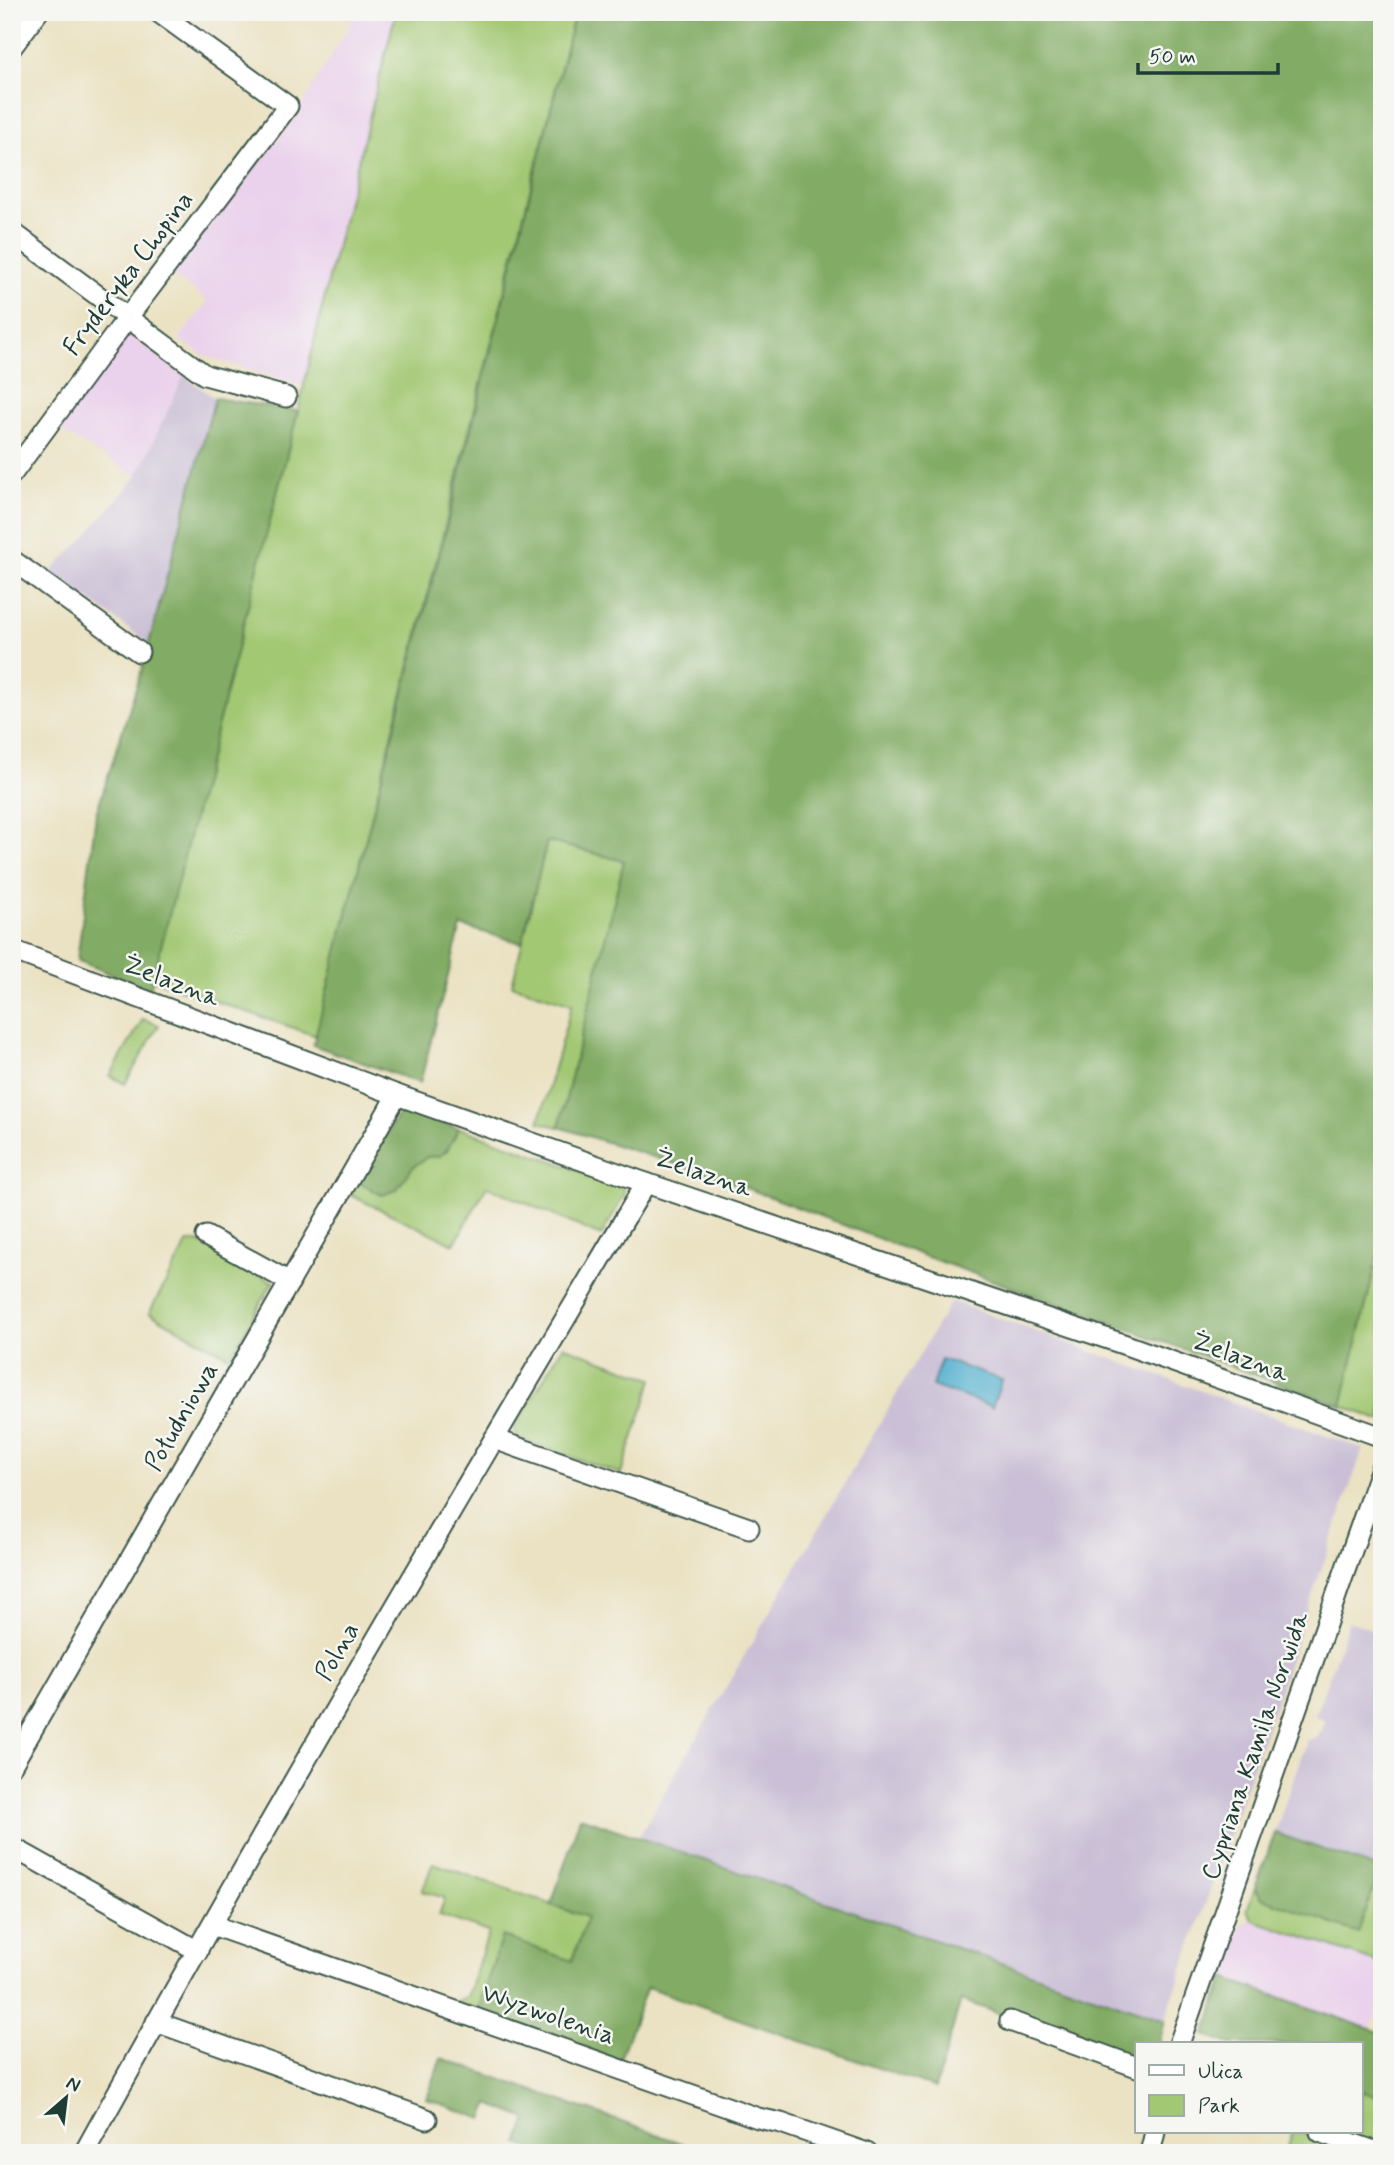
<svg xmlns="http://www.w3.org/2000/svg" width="1394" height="2165" font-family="Mynerve,sans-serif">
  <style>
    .built { fill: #ead1ec }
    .industrial { fill: #cabfd6 }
    .green { fill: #a3c873; stroke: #618254; stroke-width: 2 }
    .forest { fill: #82ac65; stroke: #50744c; stroke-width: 2 }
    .water { fill: #51afcf; stroke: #387682; stroke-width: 2 }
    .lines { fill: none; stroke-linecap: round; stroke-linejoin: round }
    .minor-casing { stroke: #3e5649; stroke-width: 23 }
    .minor { stroke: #fff; stroke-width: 19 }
    .labels { text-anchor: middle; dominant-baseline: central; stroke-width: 5; stroke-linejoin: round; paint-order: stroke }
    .street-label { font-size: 26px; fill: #1f3d34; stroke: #f6f6f2 }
  </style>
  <rect width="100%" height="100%" fill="#f6f6f2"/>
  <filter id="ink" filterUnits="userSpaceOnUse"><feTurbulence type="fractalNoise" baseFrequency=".0143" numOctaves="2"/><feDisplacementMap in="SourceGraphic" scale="14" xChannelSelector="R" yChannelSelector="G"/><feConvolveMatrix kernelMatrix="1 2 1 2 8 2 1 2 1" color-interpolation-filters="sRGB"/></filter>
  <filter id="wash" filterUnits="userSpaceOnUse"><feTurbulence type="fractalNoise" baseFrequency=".00686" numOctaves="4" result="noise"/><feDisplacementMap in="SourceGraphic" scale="28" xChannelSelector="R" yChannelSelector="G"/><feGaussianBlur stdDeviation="1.57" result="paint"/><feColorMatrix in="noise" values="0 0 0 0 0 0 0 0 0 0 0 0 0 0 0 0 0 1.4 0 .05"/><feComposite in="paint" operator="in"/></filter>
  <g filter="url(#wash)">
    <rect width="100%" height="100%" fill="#ebe2c3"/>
    <g class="built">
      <path d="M 341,12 L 396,12 L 332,265 L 304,386 L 202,355 L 179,339 L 208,301 L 171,274 L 295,117 L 352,21 Z"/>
      <path d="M 125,332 L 184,376 L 137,476 L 57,429 Z"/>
      <path d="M 1253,1920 L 1382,1964 L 1382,1998 L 1370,2029 L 1224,1978 L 1242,1924 Z"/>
    </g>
    <g class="industrial">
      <path d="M 184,376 L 215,398 L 148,643 L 51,572 L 84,538 L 137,476 Z"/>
      <path d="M 951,1301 L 1363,1449 L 1165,2020 L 638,1838 Z"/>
      <path d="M 1349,1621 L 1382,1633 L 1382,1869 L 1275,1833 L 1307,1740 L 1317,1738 L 1325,1720 L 1315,1716 Z"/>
    </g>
    <g class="green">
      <path d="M 396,12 L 575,12 L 316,1036 L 152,979 L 298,411 L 332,265 Z"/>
      <path d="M 547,841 L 624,861 L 559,1127 L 539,1122 L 572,1004 L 512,985 Z"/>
      <path d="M 143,1019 L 159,1025 L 125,1084 L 110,1076 Z"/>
      <path d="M 459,1128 L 622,1185 L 625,1194 L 601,1236 L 487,1186 L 454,1244 L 350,1195 L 358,1182 L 382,1195 L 396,1190 L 413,1167 L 427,1157 L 439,1156 L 447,1150 Z"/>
      <path d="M 188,1242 L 199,1242 L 273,1282 L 230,1357 L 149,1313 Z"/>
      <path d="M 1375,1267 L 1382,1269 L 1382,1421 L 1342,1406 Z"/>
      <path d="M 563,1346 L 653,1379 L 621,1474 L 518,1439 L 514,1429 Z"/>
      <path d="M 433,1863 L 588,1917 L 571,1962 L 478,2010 L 454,2002 L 467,1997 L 489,1932 L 439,1915 L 445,1898 L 422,1891 Z"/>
      <path d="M 1380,1869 L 1382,1869 L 1382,1964 L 1253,1920 L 1247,1910 L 1255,1888 L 1262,1898 Z"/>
      <path d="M 1361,2090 L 1382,2098 L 1382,2147 L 1339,2132 L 1361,2132 Z"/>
      <path d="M 1293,2132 L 1303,2132 L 1362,2153 L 1285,2153 Z"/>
    </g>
    <g class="forest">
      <path d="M 575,12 L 1382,12 L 1382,1237 L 1342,1406 L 919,1254 L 723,1179 L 559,1127 L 624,861 L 547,841 L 522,943 L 461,926 L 420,1083 L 313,1045 L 455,494 Z"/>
      <path d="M 215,398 L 298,411 L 150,990 L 77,960 L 96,814 L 142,669 Z"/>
      <path d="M 404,1110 L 459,1128 L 447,1150 L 439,1156 L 427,1157 L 413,1167 L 396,1190 L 382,1195 L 358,1182 L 400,1111 Z"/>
      <path d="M 580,1817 L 1165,2020 L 1159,2044 L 1137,2044 L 1137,2062 L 961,2000 L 935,2088 L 647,1987 L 619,2061 L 478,2010 L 502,1936 L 572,1961 L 587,1917 L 551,1905 Z"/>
      <path d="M 1275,1833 L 1380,1869 L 1358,1933 L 1262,1898 L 1255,1888 Z"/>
      <path d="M 1224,1978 L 1382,2033 L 1382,2098 L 1361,2090 L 1361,2044 L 1230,2044 L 1205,2035 Z"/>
      <path d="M 441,2058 L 709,2153 L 542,2153 L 518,2144 L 527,2119 L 489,2104 L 483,2119 L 427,2099 Z"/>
    </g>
    <path class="water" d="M 941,1359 L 1002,1380 L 992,1407 L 932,1386 Z"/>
  </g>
  <g filter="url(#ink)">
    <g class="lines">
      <defs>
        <g id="minor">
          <path d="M 12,47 L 38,12"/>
          <path d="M 12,232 L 205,375 L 286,397"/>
          <path d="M 12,474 L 128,317 L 288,106 L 158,12"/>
          <path d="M 12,560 L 139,652"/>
          <path d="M 12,950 L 397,1095 L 646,1183 L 1126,1345 L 1382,1437"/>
          <path d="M 206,1236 L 290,1282"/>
          <path d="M 494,1439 L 749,1528"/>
          <path d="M 12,1765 L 397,1095"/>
          <path d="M 12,1847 L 198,1951"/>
          <path d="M 212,1925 L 758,2118 L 781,2123 L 867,2153"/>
          <path d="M 1010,2021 L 1137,2067"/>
          <path d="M 156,2022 L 427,2119"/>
          <path d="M 1179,2044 L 1382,1465"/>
          <path d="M 1320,2132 L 1380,2153"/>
          <path d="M 84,2153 C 264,1825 455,1504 646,1183"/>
          <path d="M 1150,2153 L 1155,2132"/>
        </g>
      </defs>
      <use href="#minor" class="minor-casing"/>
      <use href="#minor" class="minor"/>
    </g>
  </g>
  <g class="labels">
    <g class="street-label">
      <text transform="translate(129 274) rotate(-53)">Fryderyka Chopina</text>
      <text transform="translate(171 982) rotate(21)">Żelazna</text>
      <text transform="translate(703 1174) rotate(19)">Żelazna</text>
      <text transform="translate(1240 1358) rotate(20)">Żelazna</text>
      <text transform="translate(182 1417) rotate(-60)">Południowa</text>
      <text transform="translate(338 1652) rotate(-60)">Polna</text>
      <text transform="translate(1256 1746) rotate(-71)">Cypriana Kamila Norwida</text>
      <text transform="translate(548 2015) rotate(19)">Wyzwolenia</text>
    </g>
  </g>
  <rect width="1394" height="2165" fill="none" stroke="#f6f6f2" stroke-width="42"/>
  <rect x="1135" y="2042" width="228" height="91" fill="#f6f6f2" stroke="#a0aca6" stroke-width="2"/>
  <rect x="1149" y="2065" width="35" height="10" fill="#ffffff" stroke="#a0aca6" stroke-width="2"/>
  <text x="1198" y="2078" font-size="21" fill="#1f3d34">Ulica</text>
  <rect x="1149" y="2095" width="35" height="21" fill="#a3c873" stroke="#a0aca6" stroke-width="2"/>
  <text x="1198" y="2112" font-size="21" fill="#1f3d34">Park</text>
  <g transform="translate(66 2098) rotate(28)" stroke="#f6f6f2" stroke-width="5" paint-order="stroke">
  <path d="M0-5L12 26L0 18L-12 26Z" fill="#1f3d34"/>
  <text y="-10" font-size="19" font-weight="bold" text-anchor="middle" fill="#1f3d34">N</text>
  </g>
  <path d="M1138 63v10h140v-10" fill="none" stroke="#1f3d34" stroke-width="3.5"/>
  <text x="1149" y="63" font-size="21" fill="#1f3d34" stroke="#f6f6f2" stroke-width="5" paint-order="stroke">50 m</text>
</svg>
